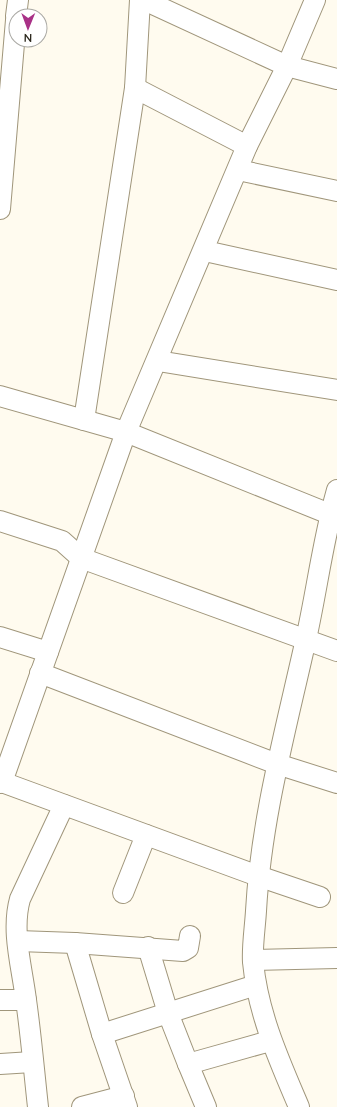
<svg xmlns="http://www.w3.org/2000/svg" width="337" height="1107" font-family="Lato,sans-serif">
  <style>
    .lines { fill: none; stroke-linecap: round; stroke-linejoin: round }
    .minor-casing { stroke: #a0967b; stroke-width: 22 }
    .minor { stroke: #fff; stroke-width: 20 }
  </style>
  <rect width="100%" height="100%" fill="#fffbef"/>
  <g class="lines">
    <defs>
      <g id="minor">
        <path d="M 144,0 L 287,66 L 337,79"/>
        <path d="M 16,16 L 18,0"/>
        <path d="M 135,88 L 247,146"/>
        <path d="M 238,170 L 337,191"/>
        <path d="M 0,209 L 16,20"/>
        <path d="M 205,251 L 337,280"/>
        <path d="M 158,361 L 337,390"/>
        <path d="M 0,396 L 126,432 L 337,517"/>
        <path d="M 84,420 L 135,88 L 140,0"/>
        <path d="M 0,521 L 62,541 L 81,558 L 337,651"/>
        <path d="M 0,637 L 48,652"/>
        <path d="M 40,673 L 277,764 L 337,783"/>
        <path d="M 2,782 L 258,876 L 320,897"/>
        <path d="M 0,783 L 2,782 L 126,432 L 247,146 L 287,66 L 315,0"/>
        <path d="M 123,893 L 146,835"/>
        <path d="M 18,941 L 75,943 L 183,951 L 188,948 L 190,936"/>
        <path d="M 75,943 L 102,1034 L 127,1107"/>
        <path d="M 148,947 L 168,1013 L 188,1064"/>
        <path d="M 253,960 L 337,958"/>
        <path d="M 0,1000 L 26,1000"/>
        <path d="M 102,1034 L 256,985"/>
        <path d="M 0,1064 L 32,1062"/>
        <path d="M 38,1107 C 34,1071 31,1035 26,1000 C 22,967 11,931 20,899 L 64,805"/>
        <path d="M 82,1107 L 124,1096"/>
        <path d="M 206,1107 L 188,1064 L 270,1041"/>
        <path d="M 299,1107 C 279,1060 258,1014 253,962 C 252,946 255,928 256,911 C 261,819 286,729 306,639 C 317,590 323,539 337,490"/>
      </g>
    </defs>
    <use href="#minor" class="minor-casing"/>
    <use href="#minor" class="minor"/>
  </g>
  <g transform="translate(28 28) rotate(181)"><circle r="19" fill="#ffffff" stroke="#aaa9a4"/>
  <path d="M0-3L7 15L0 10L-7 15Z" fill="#a93187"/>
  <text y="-6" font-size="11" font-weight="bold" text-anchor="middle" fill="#2b271c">N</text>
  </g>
</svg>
